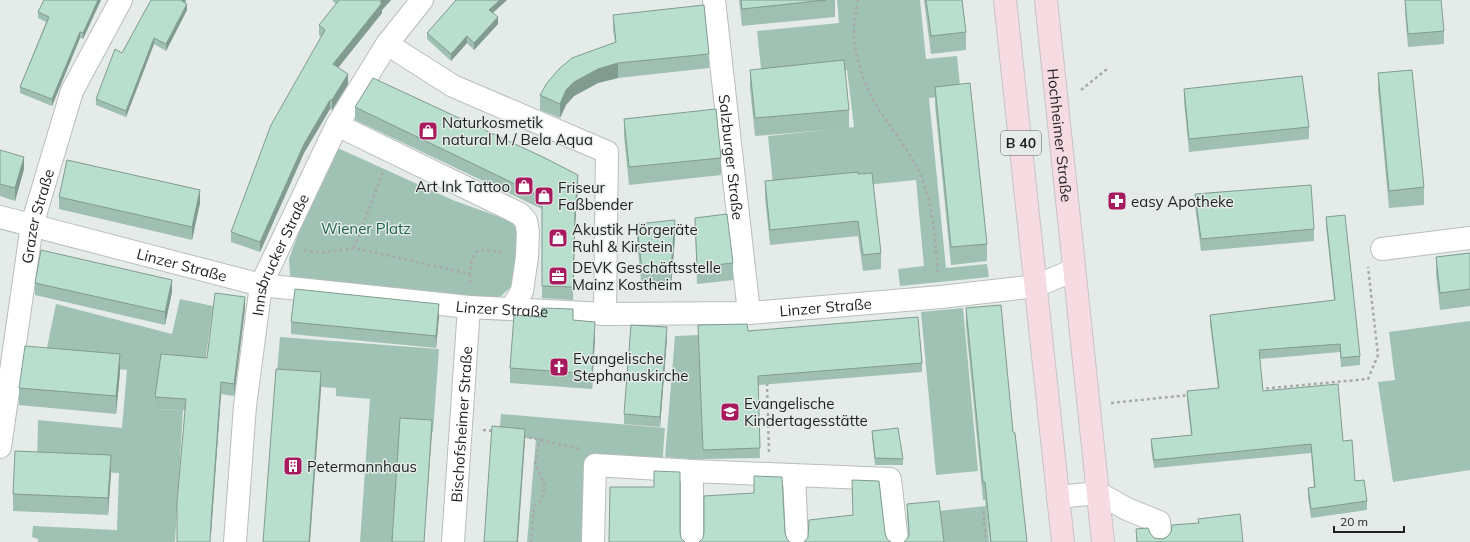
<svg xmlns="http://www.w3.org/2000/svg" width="1470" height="542" font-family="Mulish,sans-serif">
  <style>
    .green { fill: #a0c2b4 }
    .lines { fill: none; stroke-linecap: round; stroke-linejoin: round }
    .minor-casing { stroke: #b8bebb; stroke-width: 24 }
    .major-casing { stroke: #c5c5c5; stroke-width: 24 }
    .path { stroke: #a6aba9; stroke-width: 2.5; stroke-dasharray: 3 3; stroke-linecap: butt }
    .minor { stroke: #fff; stroke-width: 22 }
    .major { stroke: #f7dbe3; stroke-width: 22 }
    .wall { fill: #9ebfb1 }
    .shaded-wall { fill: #819b90 }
    .building { fill: #b8dece; stroke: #819b90 }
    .labels { text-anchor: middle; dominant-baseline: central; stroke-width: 3; stroke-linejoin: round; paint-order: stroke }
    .shield { fill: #e5ebe8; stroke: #5a5e5d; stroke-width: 1 }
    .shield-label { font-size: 14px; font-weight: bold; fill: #1f2121 }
    .poi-label { font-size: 15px; fill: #1f2121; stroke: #e5ebe8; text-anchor: start }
    .street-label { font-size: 15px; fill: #1f2121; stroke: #e5ebe8 }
    .park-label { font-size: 15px; fill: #1f634d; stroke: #e5ebe8 }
  </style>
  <rect width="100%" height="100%" fill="#e5ebe8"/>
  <g class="green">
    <path d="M 837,0 L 920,0 L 926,59 L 957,56 L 961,95 L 929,98 L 946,268 L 987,264 L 989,277 L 900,286 L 898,269 L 924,266 L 916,180 L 774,194 L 768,136 L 854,127 L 847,70 L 762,78 L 757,31 L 839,23 Z"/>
    <path d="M 331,145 L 455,201 L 520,224 L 514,284 L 500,297 L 491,299 L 294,284 L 290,274 L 289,259 Z"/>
    <path d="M 180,299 L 213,306 L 204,370 L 155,409 L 183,410 L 175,542 L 38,542 L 38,539 L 32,537 L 33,526 L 117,530 L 119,473 L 37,468 L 38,420 L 122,428 L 127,370 L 44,362 L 56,304 L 172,334 Z"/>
    <path d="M 963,308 L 978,471 L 936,475 L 921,312 Z"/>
    <path d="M 1470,321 L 1470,470 L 1393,482 L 1378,382 L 1395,380 L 1389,332 Z"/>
    <path d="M 699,335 L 703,460 L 665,457 L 675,336 Z"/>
    <path d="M 280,337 L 439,349 L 433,432 L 401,429 L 393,542 L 360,542 L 370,399 L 336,396 L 336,388 L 276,384 Z"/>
    <path d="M 501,414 L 665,428 L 662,467 L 591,462 L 587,542 L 527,542 L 536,439 L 499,436 Z"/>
    <path d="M 986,506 L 989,542 L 943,542 L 939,511 Z"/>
  </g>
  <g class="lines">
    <defs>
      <g id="minor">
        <path id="s1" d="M 714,0 L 749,313"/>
        <path d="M 387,44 L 453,86 L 607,152 L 605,314"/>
        <path d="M 337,125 L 520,214 L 526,221 L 528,232 L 527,257 L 522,291 L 511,309"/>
        <path id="s2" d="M 0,217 L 261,285 L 469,307 L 605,314 L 749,313 L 941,297 L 1036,286 L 1074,270"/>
        <path d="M 1382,249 L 1470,238"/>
        <path id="s3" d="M 0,447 L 32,225 L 72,91 L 121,0"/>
        <path d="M 692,471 L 692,542"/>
        <path d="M 794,475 L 797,542"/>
        <path d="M 1058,497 L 1098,493 L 1127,509 L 1159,522 L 1160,533"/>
        <path id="s4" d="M 235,542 L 245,406 L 261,285 L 337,125 L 387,44 L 422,0"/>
        <path id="s5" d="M 453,542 L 469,307"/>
        <path d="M 593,542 L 595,465 L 692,471 L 890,479 L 897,542"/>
      </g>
      <g id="major">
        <path d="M 1005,0 L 1063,542"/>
        <path id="s6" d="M 1046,0 L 1103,542"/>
      </g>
    </defs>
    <use href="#minor" class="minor-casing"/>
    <use href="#major" class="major-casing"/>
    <g class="path">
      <path d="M 858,0 C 856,12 853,25 854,36 C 856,61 866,90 880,111 C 895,134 913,155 923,181 C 934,208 935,246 938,274"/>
      <path d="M 1081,90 L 1107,69"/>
      <path d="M 354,248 L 383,172"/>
      <path d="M 304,250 L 321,253 L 354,248 L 470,274 C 471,245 481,249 504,253"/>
      <path d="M 470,274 L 470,280 L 472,285"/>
      <path d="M 767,383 L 769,452"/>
      <path d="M 1260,389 L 1368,379 L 1378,355 L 1368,267"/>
      <path d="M 1111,403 L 1189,395"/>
      <path d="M 483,430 L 494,431"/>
      <path d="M 523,436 L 580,449"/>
      <path d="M 983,511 L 986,542"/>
      <path d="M 531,542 L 534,506 L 540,502 L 544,492 L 544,483 L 535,464 L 540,439"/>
    </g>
    <use href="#minor" class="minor"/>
    <use href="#major" class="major"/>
  </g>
  <g class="wall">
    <path d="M 101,0 L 83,39 L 80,38 L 52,106 L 20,93 L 20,87 L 46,22 L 38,18 L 38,12 Z"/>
    <path d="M 186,0 L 185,3 L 187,10 L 166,51 L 154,44 L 126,117 L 96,105 L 96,99 L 122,53 Z"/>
    <path d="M 332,0 L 391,0 L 382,10 L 382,13 L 338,68 L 348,84 L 332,110 L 330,109 L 304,153 L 260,252 L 231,242 L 231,232 L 321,37 L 319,35 L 319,25 L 336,4 Z"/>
    <path d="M 456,0 L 507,0 L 493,13 L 498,24 L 474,50 L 467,43 L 451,61 L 427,39 L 427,33 Z"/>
    <path d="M 739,0 L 835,0 L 835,17 L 742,26 Z"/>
    <path d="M 924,0 L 962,0 L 966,32 L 966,50 L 931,54 Z"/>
    <path d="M 1405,0 L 1444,31 L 1444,44 L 1408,47 L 1405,13 Z"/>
    <path d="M 613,15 L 709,54 L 709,68 L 618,78 L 598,83 L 574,96 L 566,105 L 560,118 L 540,110 L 540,95 L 615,43 L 613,29 Z"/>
    <path d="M 750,70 L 849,110 L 849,128 L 755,136 L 750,88 Z"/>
    <path d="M 1378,73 L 1424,187 L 1424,205 L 1389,208 L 1378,91 Z"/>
    <path d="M 935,87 L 987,244 L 987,261 L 951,265 L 935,105 Z"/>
    <path d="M 1184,89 L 1309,127 L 1309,139 L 1189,152 L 1184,102 Z"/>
    <path d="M 355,107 L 578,188 L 575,225 L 573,300 L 542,298 L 542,209 L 355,120 Z"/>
    <path d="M 624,119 L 721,158 L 721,175 L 629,185 L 624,136 Z"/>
    <path d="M 0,150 L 24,169 L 15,201 L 0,196 Z"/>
    <path d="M 858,174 L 881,253 L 881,269 L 863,271 L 858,236 L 770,245 L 765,197 L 765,181 Z"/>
    <path d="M 1195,194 L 1314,229 L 1314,241 L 1201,251 L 1195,206 Z"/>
    <path d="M 59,197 L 200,203 L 192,240 L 59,209 Z"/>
    <path d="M 1326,217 L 1360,356 L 1360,365 L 1341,367 L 1340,352 L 1260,359 L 1263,391 L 1343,441 L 1355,481 L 1367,501 L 1367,510 L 1311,518 L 1308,497 L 1308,488 L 1314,487 L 1311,453 L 1154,468 L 1151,448 L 1151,439 L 1191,435 L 1187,400 L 1187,391 L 1218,388 L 1210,324 L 1210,315 L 1334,300 L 1326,226 Z"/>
    <path d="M 695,218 L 733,263 L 733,280 L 697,284 Z"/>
    <path d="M 637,224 L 675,237 L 671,287 L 642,290 L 637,241 Z"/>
    <path d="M 1470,253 L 1470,306 L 1440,310 L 1436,275 L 1436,257 Z"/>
    <path d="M 35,283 L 172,292 L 165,325 L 35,295 Z"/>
    <path d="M 245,308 L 234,396 L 221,394 L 211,534 L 185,410 L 155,409 L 155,397 L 207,358 Z"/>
    <path d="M 966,308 L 1013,432 L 1027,542 L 990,542 L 985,500 L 983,500 L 966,326 Z"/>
    <path d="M 439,316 L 436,348 L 291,334 L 291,322 Z"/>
    <path d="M 573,320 L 595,337 L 592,389 L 510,383 L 510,368 Z"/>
    <path d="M 698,325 L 748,331 L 922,363 L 922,372 L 758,385 L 760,458 L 703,459 Z"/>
    <path d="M 667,338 L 660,427 L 624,424 L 624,414 Z"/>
    <path d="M 120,372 L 116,414 L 19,405 L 19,388 Z"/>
    <path d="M 872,431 L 903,459 L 903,465 L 875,465 L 872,437 Z"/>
    <path d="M 111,473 L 108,515 L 13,511 L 13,494 Z"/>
    <path d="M 907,504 L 944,542 L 909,536 L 907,515 Z"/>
  </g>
  <g class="shaded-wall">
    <path d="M 98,0 L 101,0 L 83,39 L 83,33 Z"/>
    <path d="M 182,0 L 186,0 L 182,8 Z"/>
    <path d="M 382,0 L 391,0 L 382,10 L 382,13 L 333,74 L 333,64 Z"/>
    <path d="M 500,0 L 507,0 L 489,16 L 489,10 Z"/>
    <path d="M 187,4 L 187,10 L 166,51 L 166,44 Z"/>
    <path d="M 498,17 L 498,24 L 474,50 L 474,43 Z"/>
    <path d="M 80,32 L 80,38 L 52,106 L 52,99 Z"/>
    <path d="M 467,36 L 467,43 L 451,61 L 451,54 Z"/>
    <path d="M 154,38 L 154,44 L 126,117 L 126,111 Z"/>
    <path d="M 618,63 L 618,78 L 598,83 L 574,96 L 566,105 L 560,118 L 560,104 L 566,90 L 574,82 L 598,69 Z"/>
    <path d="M 348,74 L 348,84 L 332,110 L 332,100 Z"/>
    <path d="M 330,100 L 330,109 L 304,153 L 260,252 L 260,242 L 304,144 Z"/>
    <path d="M 24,157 L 24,169 L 15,201 L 15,188 Z"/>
    <path d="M 578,175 L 578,188 L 575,225 L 573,300 L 575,213 Z"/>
    <path d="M 200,190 L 200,203 L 192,240 L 192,227 Z"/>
    <path d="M 675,220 L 675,237 L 671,287 L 671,269 Z"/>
    <path d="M 172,280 L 172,292 L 165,325 L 165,312 Z"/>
    <path d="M 245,297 L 245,308 L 234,396 L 234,384 Z"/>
    <path d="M 439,304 L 439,316 L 436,348 L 436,336 Z"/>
    <path d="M 595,322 L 595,337 L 592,389 L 592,374 Z"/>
    <path d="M 667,327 L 667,338 L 660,427 L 660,417 Z"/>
    <path d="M 120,354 L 120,372 L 116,414 L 116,396 Z"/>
    <path d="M 321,372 L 321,390 L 310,542 L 309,542 Z"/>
    <path d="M 221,382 L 221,394 L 211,534 L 211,522 Z"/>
    <path d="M 432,420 L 432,432 L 424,542 Z"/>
    <path d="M 525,429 L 525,441 L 518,542 L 517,542 Z"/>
    <path d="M 111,455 L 111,473 L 108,515 L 108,498 Z"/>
  </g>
  <g class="building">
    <path d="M 44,0 L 98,0 L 83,33 L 80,32 L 52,99 L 20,87 L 49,17 L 38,12 Z"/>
    <path d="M 151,0 L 182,0 L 182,1 L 187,4 L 166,44 L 154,38 L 126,111 L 96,99 L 115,49 L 122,53 Z"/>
    <path d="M 339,0 L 382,0 L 380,2 L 382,3 L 333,64 L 348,74 L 332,100 L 330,100 L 304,144 L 260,242 L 231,232 L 271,125 L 325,30 L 319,25 Z"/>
    <path d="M 456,0 L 500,0 L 489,10 L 498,17 L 474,43 L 467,36 L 451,54 L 427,33 Z"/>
    <path d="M 741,0 L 826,0 L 742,9 Z"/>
    <path d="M 926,0 L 962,0 L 966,32 L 931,36 Z"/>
    <path d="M 1405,0 L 1441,0 L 1444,31 L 1408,34 Z"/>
    <path d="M 704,5 L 709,54 L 618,63 L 598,69 L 574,82 L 566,90 L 560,104 L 540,95 L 547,83 L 559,69 L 572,58 L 616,42 L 613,15 Z"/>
    <path d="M 844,60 L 849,110 L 755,118 L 750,70 Z"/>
    <path d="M 1412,70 L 1424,187 L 1389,191 L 1378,73 Z"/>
    <path d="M 1302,76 L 1309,127 L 1189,139 L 1184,89 Z"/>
    <path d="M 373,78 L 545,158 L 578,175 L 575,213 L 573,287 L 542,286 L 542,197 L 355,107 Z"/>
    <path d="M 970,83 L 987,244 L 951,247 L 935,87 Z"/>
    <path d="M 716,109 L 721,158 L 629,167 L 624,119 Z"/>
    <path d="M 0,150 L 24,157 L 15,188 L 0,184 Z"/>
    <path d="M 67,160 L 200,190 L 192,227 L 59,197 Z"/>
    <path d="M 858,172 L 858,174 L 872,173 L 881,253 L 863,255 L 858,221 L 770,230 L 765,181 Z"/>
    <path d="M 1311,185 L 1314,229 L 1201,239 L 1195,194 Z"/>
    <path d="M 727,214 L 733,263 L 697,267 L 695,218 Z"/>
    <path d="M 1345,215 L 1360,356 L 1341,358 L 1340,344 L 1259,350 L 1263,391 L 1338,384 L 1343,441 L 1352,440 L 1355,481 L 1364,480 L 1367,501 L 1311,509 L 1308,488 L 1315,487 L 1311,444 L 1154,460 L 1151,439 L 1192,435 L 1187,391 L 1219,388 L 1210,315 L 1335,300 L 1326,217 Z"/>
    <path d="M 675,220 L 671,269 L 642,272 L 637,224 Z"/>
    <path d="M 41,250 L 172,280 L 165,312 L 35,283 Z"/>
    <path d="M 1470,253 L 1470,289 L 1440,293 L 1436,257 Z"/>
    <path d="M 295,289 L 439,304 L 436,336 L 291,322 Z"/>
    <path d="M 215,293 L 245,297 L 234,384 L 221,382 L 211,522 L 210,542 L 177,542 L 177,502 L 186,399 L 155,397 L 161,354 L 207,358 Z"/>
    <path d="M 1001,305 L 1013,432 L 1015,433 L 1027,542 L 991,542 L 985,482 L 983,482 L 966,308 Z"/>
    <path d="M 542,308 L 573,309 L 573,320 L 595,322 L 592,374 L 510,368 L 514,315 L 541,317 Z"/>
    <path d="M 918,317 L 922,363 L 758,376 L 760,448 L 703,450 L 698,325 L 747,324 L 748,331 Z"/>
    <path d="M 631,325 L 667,327 L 660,417 L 624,414 Z"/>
    <path d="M 25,346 L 120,354 L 116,396 L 19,388 Z"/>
    <path d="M 276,369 L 321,372 L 309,542 L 263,542 Z"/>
    <path d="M 400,418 L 432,420 L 424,542 L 392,542 Z"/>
    <path d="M 492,426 L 525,429 L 517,542 L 484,542 Z"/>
    <path d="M 898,428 L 903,459 L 875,458 L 872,431 Z"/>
    <path d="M 15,451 L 111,455 L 108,498 L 13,494 Z"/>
    <path d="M 654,471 L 680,472 L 680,532 L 681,538 L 685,542 L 609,542 L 610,487 L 654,487 Z"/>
    <path d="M 754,476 L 782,477 L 785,533 L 787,539 L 790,542 L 699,542 L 703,538 L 704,532 L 704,496 L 754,493 Z"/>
    <path d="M 852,480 L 879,481 L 885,533 L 887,539 L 891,542 L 804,542 L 808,537 L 809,520 L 853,515 Z"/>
    <path d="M 939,501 L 944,542 L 904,542 L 909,536 L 909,530 L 907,504 Z"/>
    <path d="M 1240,514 L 1243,542 L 1137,542 L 1136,529 L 1148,528 L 1150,533 L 1154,538 L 1162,539 L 1167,537 L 1171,532 L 1172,525 L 1199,523 L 1198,519 Z"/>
  </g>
  <defs>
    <symbol id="shop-square" viewBox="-11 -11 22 22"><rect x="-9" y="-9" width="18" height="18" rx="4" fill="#a71b5e" stroke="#e5ebe8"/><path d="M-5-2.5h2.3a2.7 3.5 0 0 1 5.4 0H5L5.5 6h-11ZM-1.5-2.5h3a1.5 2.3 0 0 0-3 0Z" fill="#fff"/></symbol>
    <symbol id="pharmacy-square" viewBox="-11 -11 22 22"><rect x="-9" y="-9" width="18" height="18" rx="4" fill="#a71b5e" stroke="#e5ebe8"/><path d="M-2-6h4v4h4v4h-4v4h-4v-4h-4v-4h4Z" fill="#fff"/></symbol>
    <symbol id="office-square" viewBox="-11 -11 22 22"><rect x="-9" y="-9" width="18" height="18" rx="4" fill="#a71b5e" stroke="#e5ebe8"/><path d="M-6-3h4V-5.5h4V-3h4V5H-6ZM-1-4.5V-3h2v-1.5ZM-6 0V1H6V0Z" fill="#fff"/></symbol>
    <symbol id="church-square" viewBox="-11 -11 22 22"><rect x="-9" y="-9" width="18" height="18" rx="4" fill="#a71b5e" stroke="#e5ebe8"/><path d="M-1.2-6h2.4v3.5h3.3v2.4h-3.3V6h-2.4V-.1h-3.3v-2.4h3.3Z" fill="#fff"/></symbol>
    <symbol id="school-square" viewBox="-11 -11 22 22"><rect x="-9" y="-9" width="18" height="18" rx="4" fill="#a71b5e" stroke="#e5ebe8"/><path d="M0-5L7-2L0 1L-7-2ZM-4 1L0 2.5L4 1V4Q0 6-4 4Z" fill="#fff"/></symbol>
    <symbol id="building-square" viewBox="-11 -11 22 22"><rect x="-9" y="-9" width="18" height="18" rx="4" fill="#a71b5e" stroke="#e5ebe8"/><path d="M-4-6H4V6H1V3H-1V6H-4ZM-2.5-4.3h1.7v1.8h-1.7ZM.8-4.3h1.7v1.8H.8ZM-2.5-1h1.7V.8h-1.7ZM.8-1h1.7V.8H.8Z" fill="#fff"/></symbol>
  </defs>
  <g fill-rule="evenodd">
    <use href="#shop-square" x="417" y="120" width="22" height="22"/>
    <use href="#shop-square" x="513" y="175" width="22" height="22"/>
    <use href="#shop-square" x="533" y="185" width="22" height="22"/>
    <use href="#pharmacy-square" x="1106" y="190" width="22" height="22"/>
    <use href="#shop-square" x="547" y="227" width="22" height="22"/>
    <use href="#office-square" x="547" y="265" width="22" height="22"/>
    <use href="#church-square" x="548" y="356" width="22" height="22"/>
    <use href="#school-square" x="719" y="401" width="22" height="22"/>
    <use href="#building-square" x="282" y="455" width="22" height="22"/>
  </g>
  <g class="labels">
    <rect class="shield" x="1001" y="131" width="40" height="24" rx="3"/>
    <g class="shield-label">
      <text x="1021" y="143">B 40</text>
    </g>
    <g class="poi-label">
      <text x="442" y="122">Naturkosmetik<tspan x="442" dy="17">natural M / Bela Aqua</tspan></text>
      <text x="510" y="186" text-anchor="end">Art Ink Tattoo</text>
      <text x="558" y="187">Friseur<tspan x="558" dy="17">Faßbender</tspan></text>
      <text x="1131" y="201">easy Apotheke</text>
      <text x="572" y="229">Akustik Hörgeräte<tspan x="572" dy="17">Ruhl &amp; Kirstein</tspan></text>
      <text x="572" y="267">DEVK Geschäftsstelle<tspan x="572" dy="17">Mainz Kostheim</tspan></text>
      <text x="573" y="358">Evangelische<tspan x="573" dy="17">Stephanuskirche</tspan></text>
      <text x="744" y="403">Evangelische<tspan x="744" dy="17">Kindertagesstätte</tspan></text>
      <text x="307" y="466">Petermannhaus</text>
    </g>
    <g class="street-label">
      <text stroke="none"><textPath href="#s6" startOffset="136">Hochheimer Straße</textPath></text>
      <text stroke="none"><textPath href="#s1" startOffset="158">Salzburger Straße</textPath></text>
      <text stroke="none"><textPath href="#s3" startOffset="234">Grazer Straße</textPath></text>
      <text stroke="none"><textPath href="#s4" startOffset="293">Innsbrucker Straße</textPath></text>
      <text stroke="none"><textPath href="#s2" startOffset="188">Linzer Straße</textPath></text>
      <text stroke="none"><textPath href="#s2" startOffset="836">Linzer Straße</textPath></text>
      <text stroke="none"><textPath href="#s2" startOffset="512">Linzer Straße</textPath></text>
      <text stroke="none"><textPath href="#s5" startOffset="118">Bischofsheimer Straße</textPath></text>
    </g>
    <g class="park-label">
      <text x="366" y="228">Wiener Platz</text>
    </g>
  </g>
  <path d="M1334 526v6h70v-6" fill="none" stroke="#1f2121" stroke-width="2"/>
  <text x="1340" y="526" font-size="12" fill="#1f2121" stroke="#e5ebe8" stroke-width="3" paint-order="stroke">20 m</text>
</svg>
